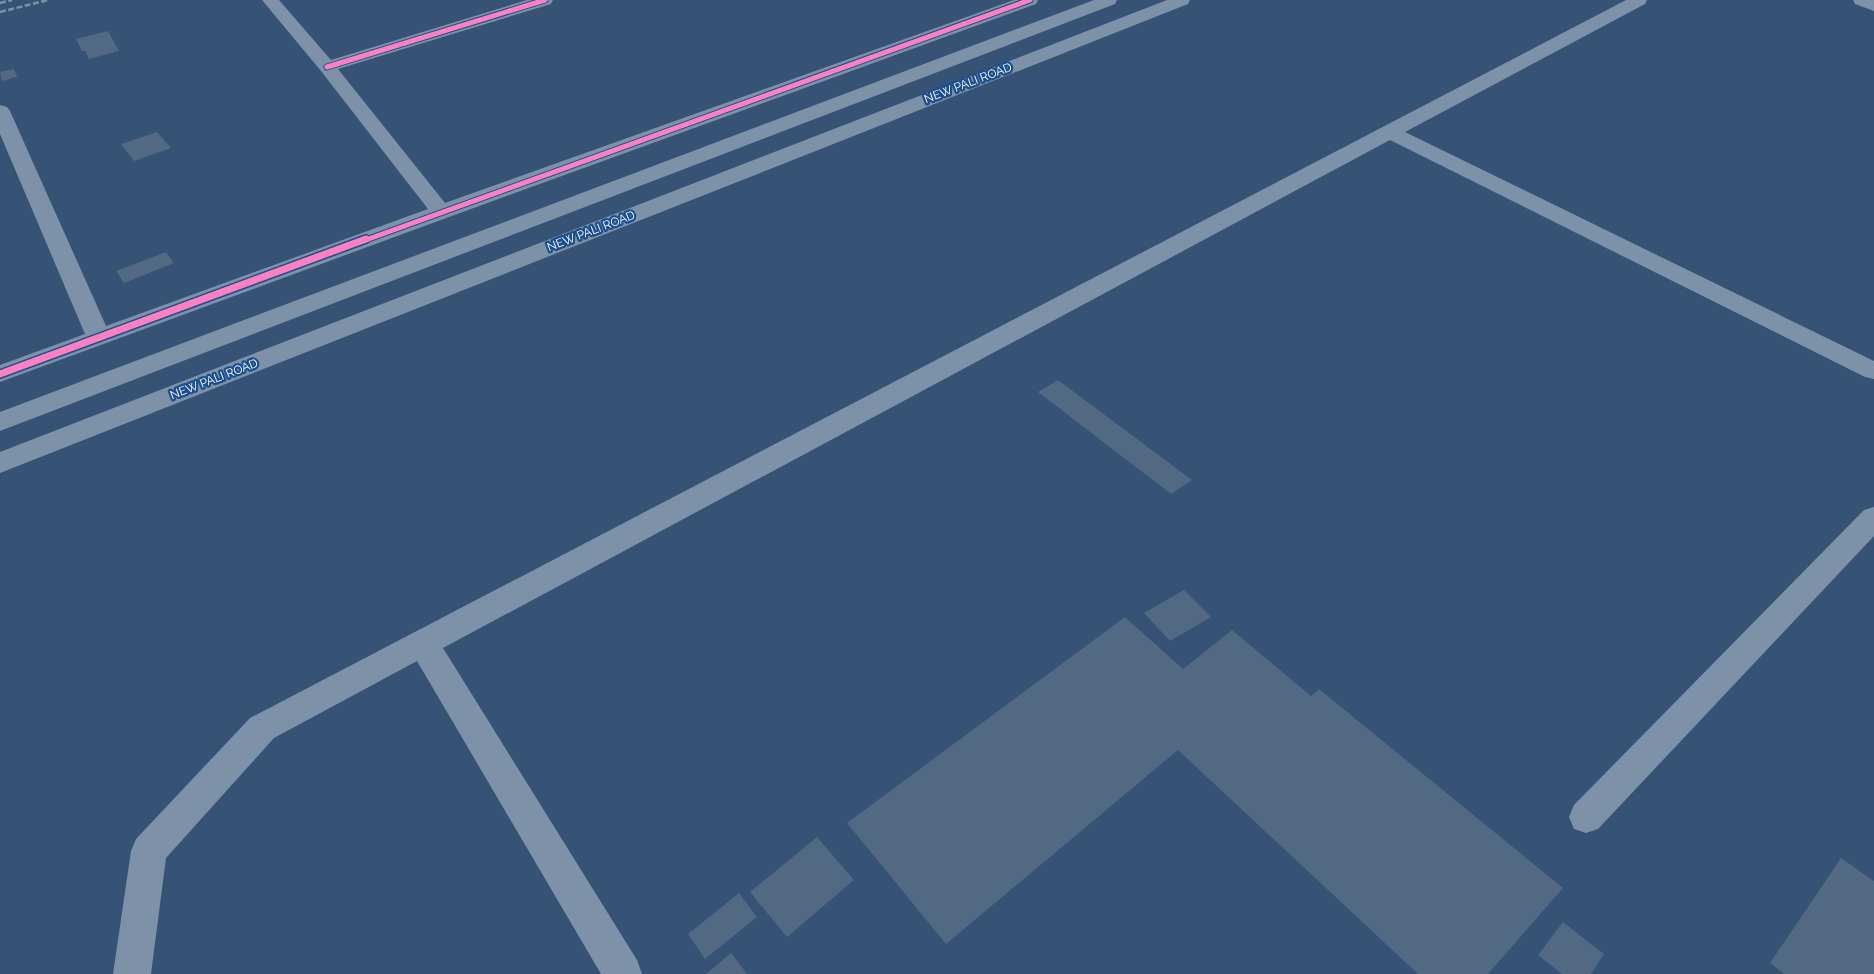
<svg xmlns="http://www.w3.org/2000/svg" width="1874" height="974" font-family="Raleway,sans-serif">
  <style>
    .building { fill: #526984 }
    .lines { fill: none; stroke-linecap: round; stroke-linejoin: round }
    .minor { fill: #7d92a8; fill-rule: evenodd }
    .highway { fill: #7e92a7; fill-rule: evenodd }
    .rail { stroke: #7e92a7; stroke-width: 2.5; stroke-dasharray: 6 2.5; stroke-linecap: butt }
    .cycleway-far1-casing { stroke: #1b4f8f; stroke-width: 7 }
    .cycleway-casing { stroke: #1b4f8f; stroke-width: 10 }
    .cycleway-far1 { stroke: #ff80c0; stroke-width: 5 }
    .cycleway { stroke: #ff80c0; stroke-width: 7 }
    .labels { text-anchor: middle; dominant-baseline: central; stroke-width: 4.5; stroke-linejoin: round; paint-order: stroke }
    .far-street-label { font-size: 12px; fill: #fff; stroke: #1b4f8f }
  </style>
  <rect width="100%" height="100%" fill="#365274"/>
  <g class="building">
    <path d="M 108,31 L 119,51 L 89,59 L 85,51 L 82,51 L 76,39 Z"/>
    <path d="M 14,69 L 17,77 L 2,81 L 0,72 Z"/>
    <path d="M 157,132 L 171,148 L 134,161 L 121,144 Z"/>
    <path d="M 166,252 L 174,263 L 124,283 L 116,271 Z"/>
    <path d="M 1058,380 L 1192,480 L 1171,494 L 1038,392 Z"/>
    <path d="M 1184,590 L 1211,617 L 1170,641 L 1144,613 Z"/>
    <path d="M 1125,617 L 1183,669 L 1232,630 L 1311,696 L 1319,689 L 1563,888 L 1488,974 L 1418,974 L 1178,750 L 946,944 L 847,823 Z"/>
    <path d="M 817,837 L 854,880 L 787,937 L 750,892 Z"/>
    <path d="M 1841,858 L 1874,881 L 1874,974 L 1784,974 L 1770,963 Z"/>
    <path d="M 739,893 L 757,917 L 705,959 L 688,934 Z"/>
    <path d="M 1563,922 L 1604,954 L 1591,974 L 1562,974 L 1538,955 Z"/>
    <path d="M 731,953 L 747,974 L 706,974 Z"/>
  </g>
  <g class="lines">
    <g class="minor">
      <path d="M 262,0 L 279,0 L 331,60 L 527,0 L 553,0 L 551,4 L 338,69 L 445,203 L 1014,0 L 1038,0 L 1036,4 L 449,217 L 0,382 L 0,365 L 85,334 L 0,134 L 0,105 L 7,107 L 10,111 L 106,326 L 428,209 L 321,71 Z"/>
      <path d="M 1626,0 L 1647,0 L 1645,4 L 1405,132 L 1874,361 L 1874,379 L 1865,377 L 1390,140 L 443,648 L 637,960 L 642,974 L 601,974 L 417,661 L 274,738 L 166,858 L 151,974 L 113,974 L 131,851 L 136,839 L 250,718 Z"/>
      <path d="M 1853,0 L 1874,0 L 1874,11 L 1855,4 Z"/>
      <path d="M 1874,507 L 1874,536 L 1598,829 L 1586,833 L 1574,829 L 1569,817 L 1574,805 L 1864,510 Z"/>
    </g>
    <g class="highway">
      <path d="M 1094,0 L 1117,0 L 1115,4 L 0,431 L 0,412 Z"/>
      <path d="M 1167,0 L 1190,0 L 1188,4 L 0,473 L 0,452 Z"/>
    </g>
    <g class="rail">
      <path d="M 0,3 L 12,0"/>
      <path d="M 0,12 L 48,0"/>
    </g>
    <defs>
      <g id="cycleway-far1">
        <path d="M 327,67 L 545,0"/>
        <path d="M 363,241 L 1030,0"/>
      </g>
      <path id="cycleway" d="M 0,374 L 366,239"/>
    </defs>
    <use href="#cycleway-far1" class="cycleway-far1-casing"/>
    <use href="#cycleway" class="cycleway-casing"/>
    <use href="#cycleway-far1" class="cycleway-far1"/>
    <use href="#cycleway" class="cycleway"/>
  </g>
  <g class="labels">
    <g class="far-street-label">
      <text transform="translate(968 83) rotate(-21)">NEW PALI ROAD</text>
      <text transform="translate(591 231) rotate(-21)">NEW PALI ROAD</text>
      <text transform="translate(214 379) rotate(-21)">NEW PALI ROAD</text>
    </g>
  </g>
</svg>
